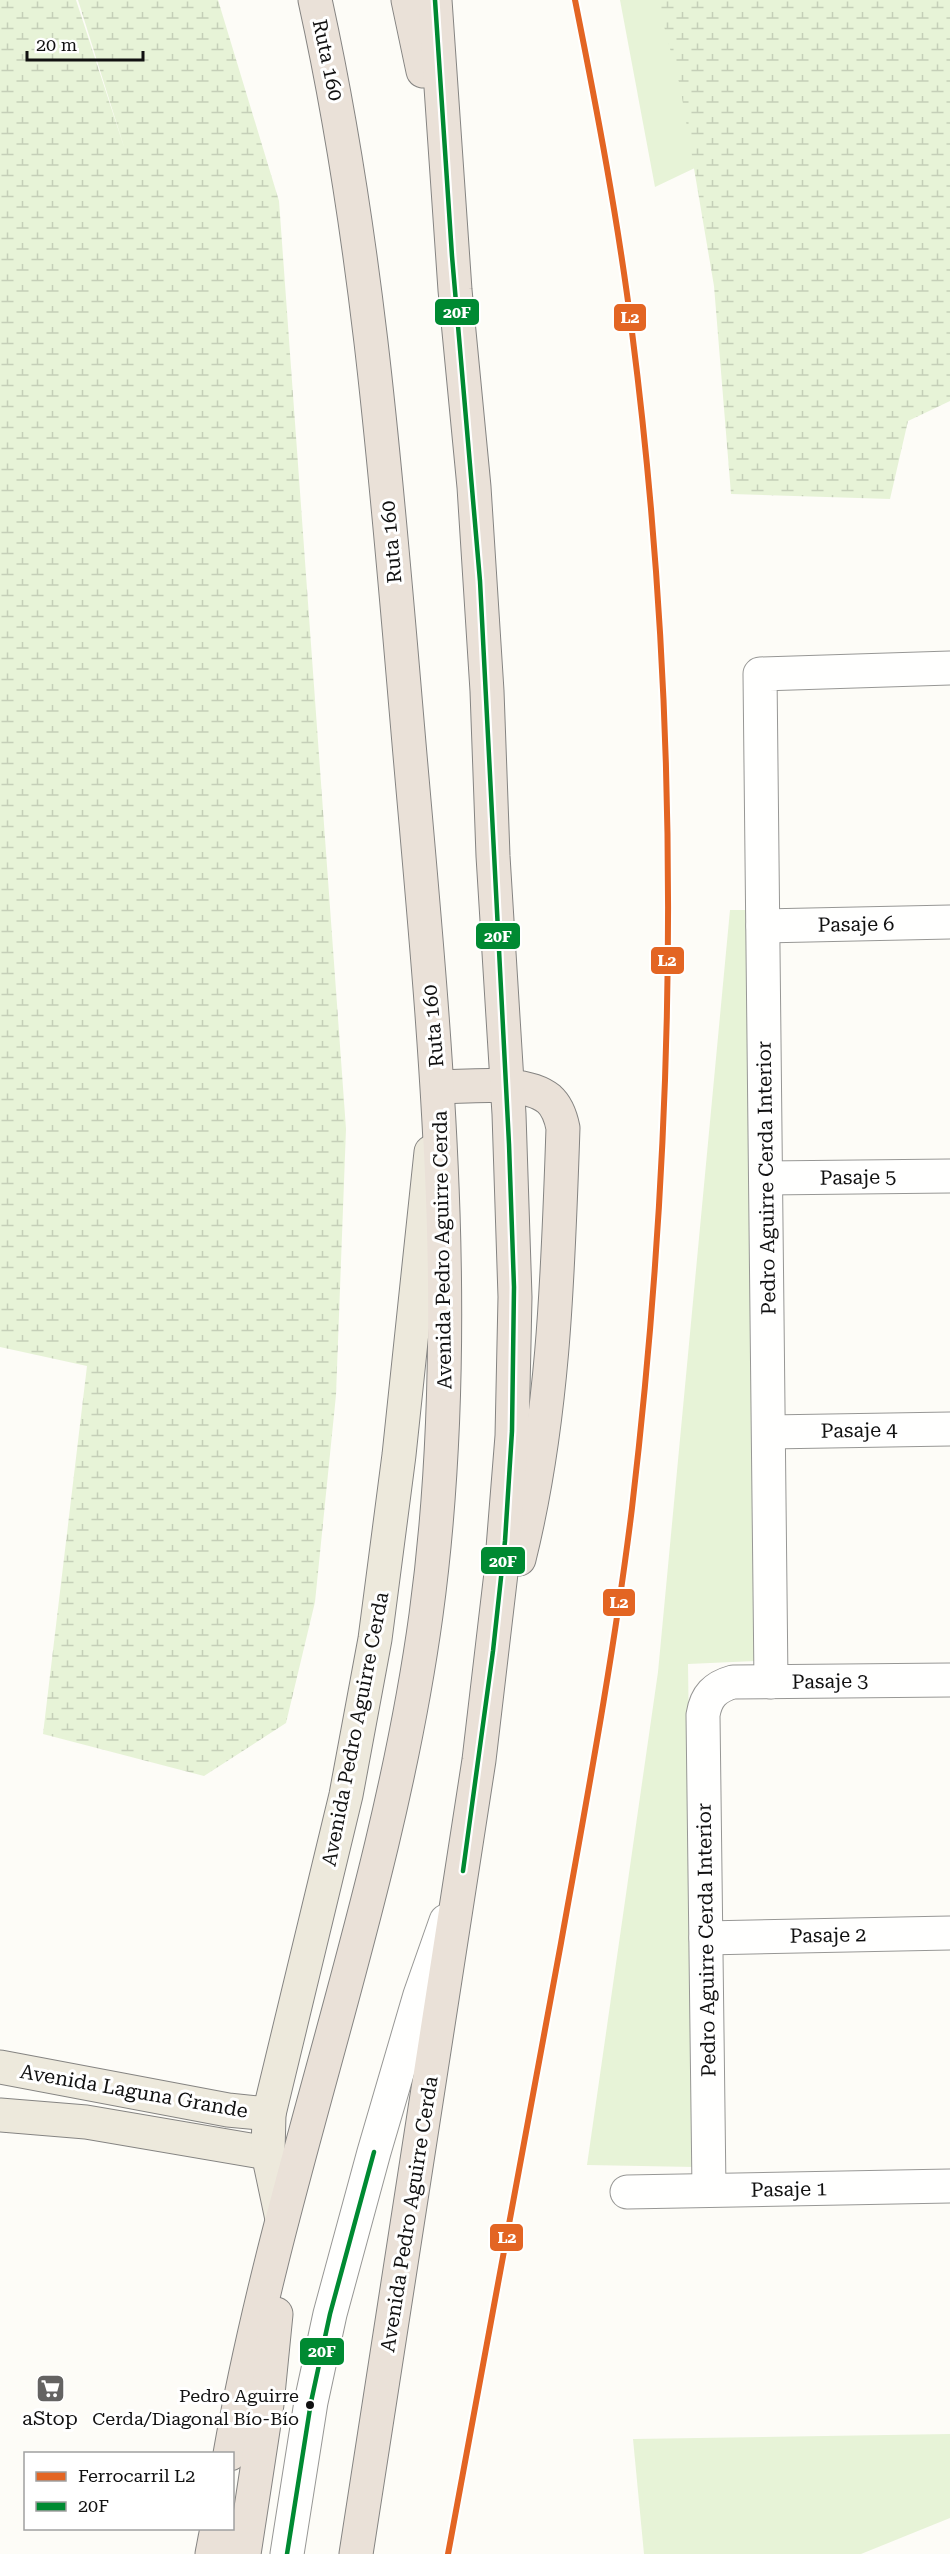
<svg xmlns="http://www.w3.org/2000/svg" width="950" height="2554" font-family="'Roboto Serif',serif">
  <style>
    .grass { fill: #e7f3d7 }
    .wetland { fill: url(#wetland-marsh) }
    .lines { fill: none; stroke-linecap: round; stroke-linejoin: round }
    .minor-casing { stroke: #979795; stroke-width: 35 }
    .major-casing { stroke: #858482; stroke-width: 35 }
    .highway-casing { stroke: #858482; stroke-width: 35 }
    .minor { stroke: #fffffe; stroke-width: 33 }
    .major { stroke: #ede9dc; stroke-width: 33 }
    .highway { stroke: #eae1d8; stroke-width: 33 }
    .bus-1-casing { stroke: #fff; stroke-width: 9 }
    .bus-1 { stroke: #008a32; stroke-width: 4.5 }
    .rail-1-casing { stroke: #fff; stroke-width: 10 }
    .rail-1 { stroke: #e36523; stroke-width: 6 }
    .bus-dot { fill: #111; stroke: #fff; stroke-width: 2 }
    .labels { text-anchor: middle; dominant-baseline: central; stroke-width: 6; stroke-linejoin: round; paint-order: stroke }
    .bus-label { font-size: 18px; fill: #111; stroke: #fff; text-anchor: end }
    .street-label { font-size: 20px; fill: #111; stroke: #fff }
    .poi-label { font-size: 20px; fill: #111; stroke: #fff }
    .line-badge { stroke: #fff; stroke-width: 2 }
    .badge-label { font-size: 16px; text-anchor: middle; font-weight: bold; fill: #fff }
  </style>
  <defs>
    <pattern id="wetland-marsh" width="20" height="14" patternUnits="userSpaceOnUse" patternTransform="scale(1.5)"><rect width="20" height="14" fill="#e7f3d7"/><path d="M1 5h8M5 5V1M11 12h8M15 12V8" fill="none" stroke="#c5cfb8"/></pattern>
  </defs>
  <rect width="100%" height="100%" fill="#fdfcf7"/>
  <g class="grass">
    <path d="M 620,0 L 950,0 L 808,114 L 655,187 Z"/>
    <path d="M 730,910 L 747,910 L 755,1661 L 688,1664 L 695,2167 L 587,2165 L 658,1672 Z"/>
    <path d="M 950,2434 L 950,2518 L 861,2554 L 644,2554 L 633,2439 Z"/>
  </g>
  <g class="wetland">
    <path d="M 0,0 L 76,0 L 125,150 L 78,0 L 218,0 L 279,201 L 346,1129 L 336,1395 L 315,1602 L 286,1723 L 204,1776 L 43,1734 L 87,1366 L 0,1347 Z"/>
    <path d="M 657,0 L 950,0 L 950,401 L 908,421 L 890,499 L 731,494 L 714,286 L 680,86 Z"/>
  </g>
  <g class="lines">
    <defs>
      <g id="minor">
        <path d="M 763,926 L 950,922"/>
        <path d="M 766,1178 L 950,1176"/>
        <path d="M 769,1432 L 950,1429"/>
        <path d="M 771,1682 L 760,674 L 950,668"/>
        <path d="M 706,1938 L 950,1933"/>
        <path d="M 709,2190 L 703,1715 C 706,1696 715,1687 733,1682 L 950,1680"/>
        <path d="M 627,2192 L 950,2186"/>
        <path d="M 287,2554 L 311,2402 L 330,2314 L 374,2152 L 420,1995 L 446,1921"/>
      </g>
      <g id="major">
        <path d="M 0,2067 L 228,2110 L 269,2114"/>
        <path d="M 0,2115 L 86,2122 L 268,2153"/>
        <path d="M 282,2219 L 268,2153 L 269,2114 L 346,1795 L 375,1639 L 399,1455 L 431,1152"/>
      </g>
      <g id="highway">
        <path d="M 408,0 L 423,71"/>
        <path d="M 438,1087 C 468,1087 525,1079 549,1099 C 558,1107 561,1118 563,1128 C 558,1273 554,1418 519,1559"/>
        <path d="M 230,2454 C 280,2170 387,1900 426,1615 C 465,1329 435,1041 410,755 C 388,502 370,249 315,0"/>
        <path d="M 212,2554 L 217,2528"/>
        <path d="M 244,2554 L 267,2404 L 276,2314"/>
        <path d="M 356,2554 L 479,1760 L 501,1573 L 512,1436 L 515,1297 L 509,1114 L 493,856 L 487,691 L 474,487 L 455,290 L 435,0"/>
      </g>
    </defs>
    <use href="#minor" class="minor-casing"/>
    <use href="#major" class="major-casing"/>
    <use href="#highway" class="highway-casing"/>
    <use href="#minor" class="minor"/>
    <use href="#major" class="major"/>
    <use href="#highway" class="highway"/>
    <defs>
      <g id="bus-1">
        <path d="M 435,0 L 452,256 L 480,581 L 509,1144 L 514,1287 L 512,1431 L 505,1541 L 493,1651 L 463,1871"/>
        <path d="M 287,2554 L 311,2402 L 330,2314 L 374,2152"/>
      </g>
    </defs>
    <use href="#bus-1" class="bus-1-casing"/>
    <use href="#bus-1" class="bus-1"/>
    <defs>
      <path id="rail-1" d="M 448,2554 C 485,2350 524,2147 561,1943 C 587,1798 614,1654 632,1508 C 678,1117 682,722 632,332 C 618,220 597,110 575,0"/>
    </defs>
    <use href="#rail-1" class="rail-1-casing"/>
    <use href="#rail-1" class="rail-1"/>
  </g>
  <defs>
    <symbol id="supermarket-square" viewBox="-11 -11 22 22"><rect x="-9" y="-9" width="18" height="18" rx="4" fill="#646362" stroke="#fff"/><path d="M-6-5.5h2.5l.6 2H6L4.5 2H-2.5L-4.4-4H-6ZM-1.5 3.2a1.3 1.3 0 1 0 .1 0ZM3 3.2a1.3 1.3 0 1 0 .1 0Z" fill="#fff"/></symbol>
  </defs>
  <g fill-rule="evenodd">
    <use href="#supermarket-square" x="34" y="2372" width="33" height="33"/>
  </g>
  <circle class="bus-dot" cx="310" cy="2405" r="5"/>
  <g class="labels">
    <g class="bus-label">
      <text x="299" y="2395">Pedro Aguirre<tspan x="299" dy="23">Cerda/Diagonal Bío-Bío</tspan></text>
    </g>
    <g class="street-label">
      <text transform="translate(328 60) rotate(78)">Ruta 160</text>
      <text transform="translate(391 542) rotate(-95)">Ruta 160</text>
      <text transform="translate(856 924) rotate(-1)">Pasaje 6</text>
      <text transform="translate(433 1026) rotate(-95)">Ruta 160</text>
      <text transform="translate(858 1177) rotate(-1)">Pasaje 5</text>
      <text transform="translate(766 1178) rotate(-91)">Pedro Aguirre Cerda Interior</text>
      <text transform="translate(442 1250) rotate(-91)">Avenida Pedro Aguirre Cerda</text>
      <text transform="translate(859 1430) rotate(-1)">Pasaje 4</text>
      <text transform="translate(830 1681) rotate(-1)">Pasaje 3</text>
      <text transform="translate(355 1729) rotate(-79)">Avenida Pedro Aguirre Cerda</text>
      <text transform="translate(828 1935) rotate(-1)">Pasaje 2</text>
      <text transform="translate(706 1940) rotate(-91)">Pedro Aguirre Cerda Interior</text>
      <text transform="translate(134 2091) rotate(10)">Avenida Laguna Grande</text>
      <text transform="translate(789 2189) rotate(-1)">Pasaje 1</text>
      <text transform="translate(409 2214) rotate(-81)">Avenida Pedro Aguirre Cerda</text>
    </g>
    <g class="poi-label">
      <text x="50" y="2418">aStop</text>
    </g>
  </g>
  <g class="line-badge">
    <rect x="434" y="298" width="46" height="28" rx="6" fill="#008a32"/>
    <rect x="613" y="303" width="34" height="29" rx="6" fill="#e36523"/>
    <rect x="475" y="922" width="46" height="28" rx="6" fill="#008a32"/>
    <rect x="650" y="946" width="35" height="29" rx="6" fill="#e36523"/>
    <rect x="480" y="1546" width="46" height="29" rx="6" fill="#008a32"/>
    <rect x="602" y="1588" width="34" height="29" rx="6" fill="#e36523"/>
    <rect x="489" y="2223" width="35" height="29" rx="6" fill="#e36523"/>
    <rect x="299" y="2337" width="46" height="29" rx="6" fill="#008a32"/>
  </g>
  <g class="badge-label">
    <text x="457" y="318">20F</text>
    <text x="630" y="323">L2</text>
    <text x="498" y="942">20F</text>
    <text x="667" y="966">L2</text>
    <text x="503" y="1567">20F</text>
    <text x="619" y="1608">L2</text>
    <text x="507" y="2243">L2</text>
    <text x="322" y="2357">20F</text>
  </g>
  <rect x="24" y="2452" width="210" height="78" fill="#ffffff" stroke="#a0a0a0" stroke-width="1.5"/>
  <rect x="36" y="2472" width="30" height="9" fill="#e36523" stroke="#a0a0a0" stroke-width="1.5"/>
  <text x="78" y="2482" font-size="18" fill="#111111">Ferrocarril L2</text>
  <rect x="36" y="2502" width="30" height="9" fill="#008a32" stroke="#a0a0a0" stroke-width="1.5"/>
  <text x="78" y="2512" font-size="18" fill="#111111">20F</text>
  <path d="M27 51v9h116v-9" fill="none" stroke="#111111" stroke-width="3"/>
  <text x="36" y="51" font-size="18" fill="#111111" stroke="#ffffff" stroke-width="4.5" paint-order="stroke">20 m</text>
</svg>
